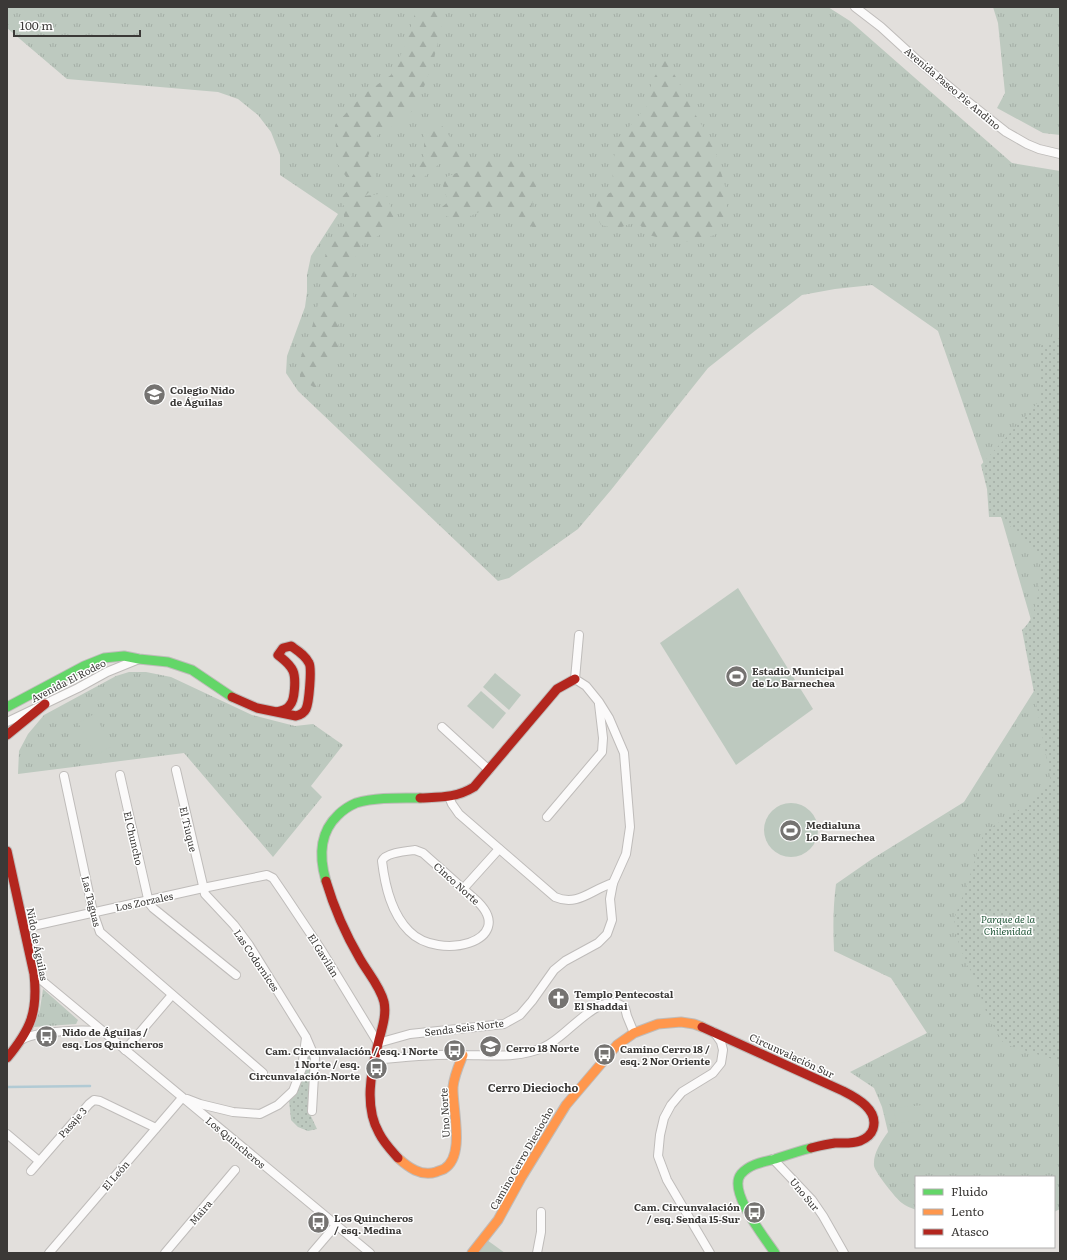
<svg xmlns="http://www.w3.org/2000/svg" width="1067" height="1260" font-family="Literata,serif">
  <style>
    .grass { fill: url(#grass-tufts) }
    .forest { fill: url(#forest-firs) }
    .park { fill: url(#park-dots) }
    .garden { fill: #bdc9bf }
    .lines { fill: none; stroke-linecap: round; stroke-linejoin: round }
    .stream { stroke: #b1cad4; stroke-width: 2.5 }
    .street-casing { stroke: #bfbcba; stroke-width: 10 }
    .fast-casing { stroke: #bfbcba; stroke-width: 11 }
    .slow-casing { stroke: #bfbcba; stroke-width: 11 }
    .jam-casing { stroke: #bfbcba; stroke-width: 11 }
    .street { stroke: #fbfafa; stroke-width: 8 }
    .fast { stroke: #63d668; stroke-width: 9 }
    .slow { stroke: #ff974d; stroke-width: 9 }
    .jam { stroke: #b3261e; stroke-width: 9 }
    .labels { text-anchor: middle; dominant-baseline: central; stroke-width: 3; stroke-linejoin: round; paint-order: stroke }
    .street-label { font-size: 10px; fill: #3b3937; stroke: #fff }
    .poi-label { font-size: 10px; font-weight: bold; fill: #3b3937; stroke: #fff; text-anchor: start }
    .park-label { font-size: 10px; font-style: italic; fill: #25593c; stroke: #fff }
    .neighbourhood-label { font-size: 11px; font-weight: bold; fill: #3b3937; stroke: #fff }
  </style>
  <defs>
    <pattern id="grass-tufts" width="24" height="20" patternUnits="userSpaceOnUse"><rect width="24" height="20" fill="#bdc9bf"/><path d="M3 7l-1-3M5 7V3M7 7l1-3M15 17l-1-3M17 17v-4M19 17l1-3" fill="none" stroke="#a3ada5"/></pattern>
    <pattern id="forest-firs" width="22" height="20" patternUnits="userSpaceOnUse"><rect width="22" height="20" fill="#bdc9bf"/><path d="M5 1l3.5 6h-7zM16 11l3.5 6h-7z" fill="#a3ada5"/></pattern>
    <pattern id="park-dots" width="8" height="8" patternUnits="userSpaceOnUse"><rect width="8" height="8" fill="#bdc9bf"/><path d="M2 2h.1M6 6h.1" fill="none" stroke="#a3ada5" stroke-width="1.8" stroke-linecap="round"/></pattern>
  </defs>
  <rect width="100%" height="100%" fill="#e2dfdc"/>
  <g class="grass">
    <path d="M 7,7 L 828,7 L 850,21 L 1012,163 L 1060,171 L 1060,1209 L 1054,1212 L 1054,1177 L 916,1177 L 916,1210 C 912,1208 905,1206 902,1203 C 896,1199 875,1172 874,1166 C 873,1153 881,1142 888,1132 L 882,1107 L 874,1088 L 850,1072 L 927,1033 L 891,978 L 834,951 C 833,928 833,907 836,884 L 872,859 L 964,802 L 1046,672 L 996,499 L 938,331 L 872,285 L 835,289 L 802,295 L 756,330 L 708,368 L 611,490 L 578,529 L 509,578 L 498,581 L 298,391 L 286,373 L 287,356 L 305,307 L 307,292 L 307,275 L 311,256 L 338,214 L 280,175 L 280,155 L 271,132 L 258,115 L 238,99 L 218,92 L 67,79 L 7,28 Z"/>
    <path d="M 993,7 L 1060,7 L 1060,135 L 1043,133 L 997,108 L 1005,93 L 998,23 Z"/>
    <path d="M 129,672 L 146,672 L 171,677 L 252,715 L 295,726 L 313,724 L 343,745 L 311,786 L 322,797 L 273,857 L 184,753 L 18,774 L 19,751 L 28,734 L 44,715 L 116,676 Z"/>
    <path d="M 43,989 L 78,1020 L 76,1024 L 34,1027 L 40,1009 Z"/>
  </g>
  <g class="forest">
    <path d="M 417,7 L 446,7 L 433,63 L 416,108 L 394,126 L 379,132 L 368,156 L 376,169 L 376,185 L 365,196 L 386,193 L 397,226 L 363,244 L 350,267 L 354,302 L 338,316 L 339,354 L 319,376 L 317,389 L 300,379 L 300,359 L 311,331 L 320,297 L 321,270 L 328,247 L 344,226 L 344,206 L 339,200 L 352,186 L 337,163 L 335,125 L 364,94 L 391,75 L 405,46 Z"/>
    <path d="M 665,59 L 677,79 L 692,109 L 713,144 L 725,186 L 727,208 L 718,233 L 701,241 L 674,242 L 649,235 L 640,225 L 632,223 L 617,229 L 601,225 L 596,215 L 597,199 L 616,190 L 611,169 L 619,137 L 630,126 L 646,107 L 652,81 Z"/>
    <path d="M 438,120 L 466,160 L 486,161 L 511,157 L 520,165 L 533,171 L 538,179 L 531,208 L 538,218 L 536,229 L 521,220 L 509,208 L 496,208 L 479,212 L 459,221 L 436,212 L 448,202 L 443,186 L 446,177 L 459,172 L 455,162 L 446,158 L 423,178 L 409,181 L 424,159 L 424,129 Z"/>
  </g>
  <g class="park">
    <path d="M 1060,338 L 1060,1061 L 1059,1061 L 1004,1044 L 988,1017 L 973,974 L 967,965 L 959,944 L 954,919 L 967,885 L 984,832 L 1028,804 L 1051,781 L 1022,630 C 1040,615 1039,580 1041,557 L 1001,517 L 989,517 L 987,489 L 981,465 L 1040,400 L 1040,346 Z"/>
    <path d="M 309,1054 L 312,1060 L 309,1112 L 317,1129 L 308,1131 L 298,1127 L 291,1120 L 289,1100 L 296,1094 Z"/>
  </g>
  <g class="garden">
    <path d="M 738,588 L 813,709 L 736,765 L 660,643 Z"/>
    <path d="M 495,673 L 521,695 L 509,710 L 483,687 Z"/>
    <path d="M 481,691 L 506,713 L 493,729 L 467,706 Z"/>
    <path d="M 94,714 L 112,746 L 96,755 L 78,723 Z"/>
    <circle cx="791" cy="830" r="27"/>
    <path d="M 923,1105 L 925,1120 L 896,1123 L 894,1108 Z"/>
    <path d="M 487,1240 L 505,1253 L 477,1253 Z"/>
  </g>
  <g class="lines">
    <path class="stream" d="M 7,1087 L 90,1086"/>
    <defs>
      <g id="street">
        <path d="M 855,7 L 881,27 L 916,59 L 958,94 L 1006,132 L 1027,144 L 1039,149 L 1060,154"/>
        <path d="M 7,722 L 78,688 L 107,672 L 139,659"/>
        <path d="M 442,727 L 489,770"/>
        <path d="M 176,770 L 205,894 L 234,925 L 249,945 L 306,1037 L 315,1058 L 312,1111"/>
        <path d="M 120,775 L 149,903 L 153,908 L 236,975"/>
        <path d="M 64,776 L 93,912 L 100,932 L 263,1073"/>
        <path d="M 449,797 L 452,804 L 459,814 L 555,897 C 578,907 592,889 613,883"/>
        <path d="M 547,817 L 602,752 L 603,738 L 599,704"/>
        <path d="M 415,850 L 423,853 L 478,902 C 517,941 439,962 409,931 C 391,913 385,886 382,861 C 385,853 406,851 415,850 Z"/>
        <path d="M 463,889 L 499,849"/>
        <path d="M 24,928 L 203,888 L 267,875 L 273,878 L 286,897 L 322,951 L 378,1043 L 410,1034 L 504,1024 L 520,1015 L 532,1001 L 554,970 L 565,961 L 598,943 L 607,934 L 612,920 L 610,899 L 613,883 L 626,854 L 630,827 L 624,753 L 609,718 L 599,702 L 586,686 L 575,679 L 579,635"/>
        <path d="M 34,974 L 370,1253"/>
        <path d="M 23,1039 C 39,1031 84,1029 103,1032"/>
        <path d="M 125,1050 L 172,995"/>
        <path d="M 374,1060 C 403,1057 433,1054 462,1055 C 490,1055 518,1059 544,1047 C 567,1038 600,987 625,1008 L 627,1016 L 634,1033"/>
        <path d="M 187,1099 L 200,1104 L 233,1112 L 260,1114 L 278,1105 L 293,1091 L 302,1068 L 306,1038"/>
        <path d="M 7,1134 L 39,1161"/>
        <path d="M 773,1159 L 812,1200 L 823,1216 L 844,1253"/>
        <path d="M 31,1171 L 89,1104 L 94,1100 L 100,1101 L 156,1128"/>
        <path d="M 49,1253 L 182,1098"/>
        <path d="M 165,1253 L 235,1170"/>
        <path d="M 312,1253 L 336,1225"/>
        <path d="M 537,1253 L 541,1232 L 541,1212"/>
        <path d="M 710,1253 L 667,1180 L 658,1156 L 660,1135 L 664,1118 L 671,1105 L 682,1092 L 713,1073 L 721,1063 L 723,1050 L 721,1042 L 714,1032"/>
      </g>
      <g id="fast">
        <path d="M 7,707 L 84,666 L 104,658 L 124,656 L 139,659 L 168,662 L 192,670 L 232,697"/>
        <path d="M 326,881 C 319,857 319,833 338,815 C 343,810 349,806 356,803 C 376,797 399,798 420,798"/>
        <path d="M 775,1253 C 765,1238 727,1191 741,1174 C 750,1164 763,1162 775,1159 C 787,1155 799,1151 811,1148"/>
      </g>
      <g id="slow">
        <path d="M 398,1158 C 408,1167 421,1177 436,1172 C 438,1171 442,1170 444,1169 C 466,1156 452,1108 453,1087 C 454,1076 459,1065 463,1055"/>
        <path d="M 472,1253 L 498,1220 L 521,1178 L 566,1105 L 617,1045 L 634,1033 L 658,1024 L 681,1022 L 694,1024 L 702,1027"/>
      </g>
      <g id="jam">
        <path d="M 232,697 L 257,708 L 296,716 C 300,715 304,713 306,709 C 309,703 312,668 309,663 C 305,655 298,651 291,646 L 283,648 L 278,655 C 284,660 290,664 293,671 C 296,678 295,700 290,705 C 287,710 281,711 276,712"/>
        <path d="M 7,735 L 45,704"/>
        <path d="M 420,798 C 441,797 456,798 474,787 L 557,689 L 575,679"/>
        <path d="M 7,851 L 34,974 C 38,1012 31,1029 7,1058"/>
        <path d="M 326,881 C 334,908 346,935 360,959 C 368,973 380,986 384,1002 C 387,1016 381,1031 378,1044 C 371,1072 364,1107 379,1133 C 384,1143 391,1150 398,1158"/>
        <path d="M 702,1027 L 843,1091 C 857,1098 879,1110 873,1129 C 871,1135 865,1139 860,1141 C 852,1144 843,1143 835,1143 C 827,1144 819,1146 811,1148"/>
      </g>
    </defs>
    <use href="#street" class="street-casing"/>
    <use href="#fast" class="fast-casing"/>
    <use href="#slow" class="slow-casing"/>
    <use href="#jam" class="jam-casing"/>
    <use href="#street" class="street"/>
    <use href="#fast" class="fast"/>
    <use href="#slow" class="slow"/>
    <use href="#jam" class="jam"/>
  </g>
  <defs>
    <symbol id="school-disc" viewBox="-11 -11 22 22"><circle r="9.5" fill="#757371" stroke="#fff"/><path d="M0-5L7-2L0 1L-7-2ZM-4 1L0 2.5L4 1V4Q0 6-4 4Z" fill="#fff"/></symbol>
    <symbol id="stadium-disc" viewBox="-11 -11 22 22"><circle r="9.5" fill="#757371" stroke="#fff"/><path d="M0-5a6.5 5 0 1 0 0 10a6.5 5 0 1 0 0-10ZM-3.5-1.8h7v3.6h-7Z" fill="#fff"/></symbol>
    <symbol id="church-disc" viewBox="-11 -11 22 22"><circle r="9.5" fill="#757371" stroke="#fff"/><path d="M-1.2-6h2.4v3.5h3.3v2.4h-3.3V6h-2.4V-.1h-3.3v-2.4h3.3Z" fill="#fff"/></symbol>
    <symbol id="bus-disc" viewBox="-11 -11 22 22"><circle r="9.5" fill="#757371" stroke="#fff"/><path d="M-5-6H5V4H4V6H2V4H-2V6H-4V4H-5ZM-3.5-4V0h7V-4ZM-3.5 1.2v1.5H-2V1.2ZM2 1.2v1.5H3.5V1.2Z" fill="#fff"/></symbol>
  </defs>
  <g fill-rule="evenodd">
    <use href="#school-disc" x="142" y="382" width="25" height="25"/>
    <use href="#stadium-disc" x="724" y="664" width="25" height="25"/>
    <use href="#stadium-disc" x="778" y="818" width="25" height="25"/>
    <use href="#church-disc" x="546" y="986" width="25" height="25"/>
    <use href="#bus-disc" x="34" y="1024" width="25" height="25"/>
    <use href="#school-disc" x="478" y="1034" width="25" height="25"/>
    <use href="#bus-disc" x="442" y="1038" width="25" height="25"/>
    <use href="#bus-disc" x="592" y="1042" width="25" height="25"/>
    <use href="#bus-disc" x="364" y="1056" width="25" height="25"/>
    <use href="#bus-disc" x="742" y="1200" width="25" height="25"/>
    <use href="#bus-disc" x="306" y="1210" width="25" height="25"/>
  </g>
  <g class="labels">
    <g class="street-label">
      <text transform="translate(953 88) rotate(40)">Avenida Paseo Pie Andino</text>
      <text transform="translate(68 680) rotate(-27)">Avenida El Rodeo</text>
      <text transform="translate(189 829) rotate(77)">El Tiuque</text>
      <text transform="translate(134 838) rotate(77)">El Chuncho</text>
      <text transform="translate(457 883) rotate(42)">Cinco Norte</text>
      <text transform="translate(92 901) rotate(76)">Las Taguas</text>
      <text transform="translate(144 901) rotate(-12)">Los Zorzales</text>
      <text transform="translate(38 944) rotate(79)">Nido de Águilas</text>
      <text transform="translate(324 955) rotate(58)">El Gavilán</text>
      <text transform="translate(257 960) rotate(56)">Las Codornices</text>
      <text transform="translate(464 1027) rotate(-7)">Senda Seis Norte</text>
      <text transform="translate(792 1055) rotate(25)">Circunvalación Sur</text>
      <text transform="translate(444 1113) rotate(-93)">Uno Norte</text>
      <text transform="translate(72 1122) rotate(-49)">Pasaje 3</text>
      <text transform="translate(236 1142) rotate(40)">Los Quincheros</text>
      <text transform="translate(521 1158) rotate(-60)">Camino Cerro Dieciocho</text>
      <text transform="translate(115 1175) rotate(-49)">El León</text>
      <text transform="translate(805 1194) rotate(50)">Uno Sur</text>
      <text transform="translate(200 1212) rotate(-50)">Maira</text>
    </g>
    <g class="poi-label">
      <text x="170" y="389">Colegio Nido<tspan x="170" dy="12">de Águilas</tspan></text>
      <text x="752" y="670">Estadio Municipal<tspan x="752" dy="12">de Lo Barnechea</tspan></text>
      <text x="806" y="824">Medialuna<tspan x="806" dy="12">Lo Barnechea</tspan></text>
      <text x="574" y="993">Templo Pentecostal<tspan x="574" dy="12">El Shaddai</tspan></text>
      <text x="62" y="1031">Nido de Águilas /<tspan x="62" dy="12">esq. Los Quincheros</tspan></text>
      <text x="506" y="1047">Cerro 18 Norte</text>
      <text x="620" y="1048">Camino Cerro 18 /<tspan x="620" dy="12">esq. 2 Nor Oriente</tspan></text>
      <text x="438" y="1050" text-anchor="end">Cam. Circunvalación / esq. 1 Norte</text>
      <text x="360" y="1063" text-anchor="end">1 Norte / esq.<tspan x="360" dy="12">Circunvalación-Norte</tspan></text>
      <text x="740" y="1206" text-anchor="end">Cam. Circunvalación<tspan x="740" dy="12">/ esq. Senda 15-Sur</tspan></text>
      <text x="334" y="1217">Los Quincheros<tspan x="334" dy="12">/ esq. Medina</tspan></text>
    </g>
    <g class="park-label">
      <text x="1008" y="918">Parque de la<tspan x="1008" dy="12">Chilenidad</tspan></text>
    </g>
    <g class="neighbourhood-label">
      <text x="533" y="1087">Cerro Dieciocho</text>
    </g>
  </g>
  <rect width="1067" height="1260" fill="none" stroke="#3b3937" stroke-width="16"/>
  <rect x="915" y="1176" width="140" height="72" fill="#ffffff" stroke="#b1b0af"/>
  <rect x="923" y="1189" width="20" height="6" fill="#63d668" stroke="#b1b0af"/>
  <text x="951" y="1196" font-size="12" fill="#3b3937">Fluido</text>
  <rect x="923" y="1209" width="20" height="6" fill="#ff974d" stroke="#b1b0af"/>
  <text x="951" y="1216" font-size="12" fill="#3b3937">Lento</text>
  <rect x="923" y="1229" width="20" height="6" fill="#b3261e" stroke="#b1b0af"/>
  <text x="951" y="1236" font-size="12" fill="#3b3937">Atasco</text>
  <path d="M14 30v6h126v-6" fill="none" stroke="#3b3937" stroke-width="2"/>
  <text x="20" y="30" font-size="12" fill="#3b3937" stroke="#ffffff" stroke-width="3" paint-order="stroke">100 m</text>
</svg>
